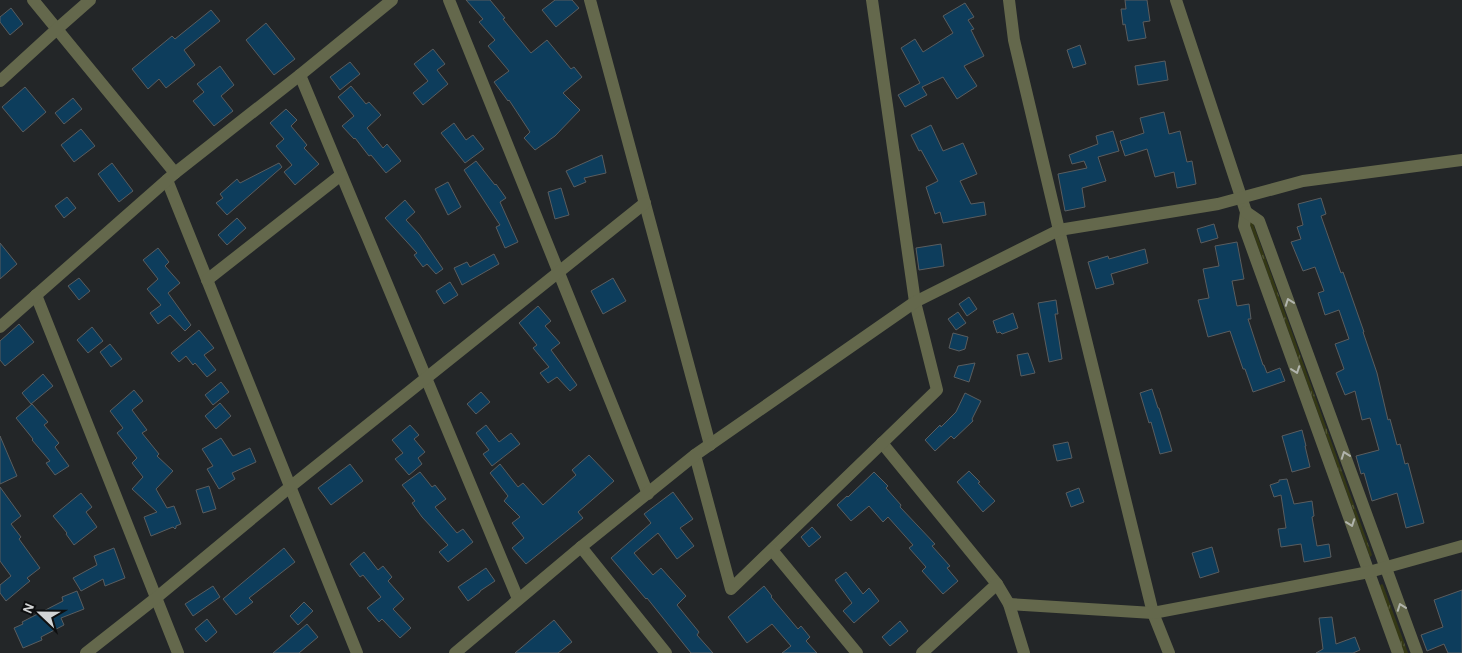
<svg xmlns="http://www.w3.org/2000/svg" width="1462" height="653" font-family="'Alegreya Sans',sans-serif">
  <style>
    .grass { fill: url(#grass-tufts) }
    .building { fill: #0d3d5c; stroke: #5a5d5f }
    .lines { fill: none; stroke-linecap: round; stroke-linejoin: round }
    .minor { stroke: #64684c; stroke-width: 12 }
    .oneway { stroke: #b1b4ac }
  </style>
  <defs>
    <pattern id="grass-tufts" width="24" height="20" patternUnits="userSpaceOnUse" patternTransform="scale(1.25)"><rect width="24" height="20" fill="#343814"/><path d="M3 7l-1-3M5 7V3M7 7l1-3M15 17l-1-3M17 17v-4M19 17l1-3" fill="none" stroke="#505435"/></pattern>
  </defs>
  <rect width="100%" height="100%" fill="#232628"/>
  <g class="grass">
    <path d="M 1252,221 L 1372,555 L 1370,557 L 1249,222 Z"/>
    <path d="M 1382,584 L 1383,585 L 1408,653 L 1404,653 L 1379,586 Z"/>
  </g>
  <g class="building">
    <path d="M 466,0 L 490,0 L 505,18 L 503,19 L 531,53 L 547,40 L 571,69 L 574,67 L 582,77 L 563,93 L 580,110 L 555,136 L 535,150 L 524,138 L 530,132 L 509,100 L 508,101 L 494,82 L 509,71 L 488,46 L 495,40 L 479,22 L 483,19 Z"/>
    <path d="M 555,0 L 572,0 L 579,8 L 556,27 L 542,10 Z"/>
    <path d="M 1125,0 L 1147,0 L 1150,21 L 1143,22 L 1146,38 L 1128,41 L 1125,24 L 1123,25 L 1121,9 L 1126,9 Z"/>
    <path d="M 965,3 L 974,17 L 968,20 L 974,29 L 971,30 L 984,56 L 964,66 L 977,86 L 957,99 L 943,77 L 922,87 L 927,95 L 905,107 L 898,95 L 920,83 L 901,48 L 915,39 L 923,52 L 953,33 L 943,16 Z"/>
    <path d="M 11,8 L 23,24 L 10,35 L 0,22 L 0,17 Z"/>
    <path d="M 211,10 L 220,21 L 184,50 L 195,65 L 166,88 L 159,79 L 148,89 L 132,69 L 172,36 L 175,39 Z"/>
    <path d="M 266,23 L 295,59 L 274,75 L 246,40 Z"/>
    <path d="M 1080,45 L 1086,64 L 1073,68 L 1067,50 Z"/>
    <path d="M 433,49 L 445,64 L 437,70 L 448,84 L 423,105 L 413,93 L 428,81 L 414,64 Z"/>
    <path d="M 1165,61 L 1168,80 L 1138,85 L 1135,66 Z"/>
    <path d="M 350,62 L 360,74 L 340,90 L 330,77 Z"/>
    <path d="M 220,66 L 234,85 L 221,96 L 233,111 L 214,126 L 193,101 L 204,92 L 197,84 Z"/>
    <path d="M 351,86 L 366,104 L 369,102 L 381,115 L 367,128 L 383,148 L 387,144 L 401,161 L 386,173 L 371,155 L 369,156 L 355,138 L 354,139 L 342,126 L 354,116 L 338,97 Z"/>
    <path d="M 25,87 L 46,112 L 23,132 L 2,107 Z"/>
    <path d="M 73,98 L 82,109 L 64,124 L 55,113 Z"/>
    <path d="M 286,109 L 297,120 L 291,126 L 307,145 L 304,148 L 319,164 L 295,185 L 284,172 L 292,165 L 276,146 L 284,139 L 270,123 Z"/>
    <path d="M 1164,112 L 1169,134 L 1180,131 L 1187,162 L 1192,161 L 1196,184 L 1177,188 L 1174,172 L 1155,177 L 1147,149 L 1125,156 L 1120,141 L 1144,133 L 1140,118 Z"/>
    <path d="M 454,123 L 466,140 L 473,135 L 484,149 L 465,163 L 441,133 Z"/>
    <path d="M 931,125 L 943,151 L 963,143 L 977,174 L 960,181 L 971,204 L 984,202 L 986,215 L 943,223 L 940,212 L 935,214 L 926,187 L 938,181 L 921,150 L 919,151 L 911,135 Z"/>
    <path d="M 81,129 L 95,146 L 74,162 L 61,145 Z"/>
    <path d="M 1113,131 L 1119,151 L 1098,157 L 1106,181 L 1082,188 L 1085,207 L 1065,211 L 1058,174 L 1087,168 L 1084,161 L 1072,164 L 1069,155 L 1098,144 L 1096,136 Z"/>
    <path d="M 602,155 L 606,173 L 584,178 L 586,182 L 574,187 L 566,171 Z"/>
    <path d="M 476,161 L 495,185 L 496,184 L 506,198 L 500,202 L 518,242 L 505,248 L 496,227 L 500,225 L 464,170 Z"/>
    <path d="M 112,163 L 133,191 L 119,202 L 98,174 Z"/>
    <path d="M 279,163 L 282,167 L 227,215 L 216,203 L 223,198 L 220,194 L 237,179 L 240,183 Z"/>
    <path d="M 448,182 L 461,207 L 448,215 L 435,189 Z"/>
    <path d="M 561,188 L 569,215 L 555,219 L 548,192 Z"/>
    <path d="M 67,197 L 76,208 L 64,218 L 55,206 Z"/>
    <path d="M 1321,198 L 1326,214 L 1321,216 L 1341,273 L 1343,272 L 1364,332 L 1363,332 L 1377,373 L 1388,420 L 1390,419 L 1397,445 L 1400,444 L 1405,464 L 1408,463 L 1424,523 L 1406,528 L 1397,493 L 1372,501 L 1364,473 L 1361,474 L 1356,456 L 1379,450 L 1370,418 L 1362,420 L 1355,391 L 1345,395 L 1336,373 L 1344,369 L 1335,344 L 1349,339 L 1339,310 L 1325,315 L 1318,293 L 1324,291 L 1315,267 L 1303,271 L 1291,242 L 1301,239 L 1297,227 L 1303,225 L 1298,204 Z"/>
    <path d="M 405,200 L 415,212 L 406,220 L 419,234 L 443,269 L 436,274 L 427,264 L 423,267 L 414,255 L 417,253 L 385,218 Z"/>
    <path d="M 237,218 L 246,228 L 227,245 L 218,235 Z"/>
    <path d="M 1214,224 L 1218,238 L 1201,243 L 1197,229 Z"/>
    <path d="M 1237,242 L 1244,279 L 1232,281 L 1237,306 L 1249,304 L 1251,319 L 1248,319 L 1263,365 L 1264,365 L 1267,373 L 1280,368 L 1285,381 L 1253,392 L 1245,369 L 1243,369 L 1230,331 L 1208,337 L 1198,300 L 1209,298 L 1203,269 L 1219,266 L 1215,246 Z"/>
    <path d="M 0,243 L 17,264 L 0,279 Z"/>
    <path d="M 941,244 L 944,266 L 919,270 L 916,248 Z"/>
    <path d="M 158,248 L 169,262 L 165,266 L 180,283 L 168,293 L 191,325 L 185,331 L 170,315 L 158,324 L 150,313 L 161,305 L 147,289 L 158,279 L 143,260 Z"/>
    <path d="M 1145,249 L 1148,263 L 1111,274 L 1114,284 L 1096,289 L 1088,262 L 1108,256 L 1109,259 Z"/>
    <path d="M 494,254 L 499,264 L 462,285 L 454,268 L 467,262 L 470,267 Z"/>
    <path d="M 79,278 L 90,291 L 79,300 L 68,286 Z"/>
    <path d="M 613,278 L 626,301 L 603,314 L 591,291 Z"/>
    <path d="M 450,282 L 458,295 L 444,304 L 436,291 Z"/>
    <path d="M 969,297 L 977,309 L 967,316 L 959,304 Z"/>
    <path d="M 1056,300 L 1058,314 L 1055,314 L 1062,359 L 1049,362 L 1038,303 Z"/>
    <path d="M 538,306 L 551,321 L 545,326 L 560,343 L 551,350 L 577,385 L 570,391 L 557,377 L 548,383 L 540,373 L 549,367 L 533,348 L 537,345 L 519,323 Z"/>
    <path d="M 958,312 L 966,323 L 956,330 L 948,319 Z"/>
    <path d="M 1013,313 L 1018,328 L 1002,334 L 1000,332 L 997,333 L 993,321 Z"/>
    <path d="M 19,324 L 34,342 L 5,366 L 0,360 L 0,341 Z"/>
    <path d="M 92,327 L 103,341 L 88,353 L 77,340 Z"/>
    <path d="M 199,330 L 214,348 L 204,355 L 216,370 L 207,377 L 195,363 L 193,365 L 186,356 L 179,362 L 171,353 Z"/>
    <path d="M 953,333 L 968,337 L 965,349 L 959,351 L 949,348 Z"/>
    <path d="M 110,344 L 122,359 L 111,367 L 100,352 Z"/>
    <path d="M 1028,353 L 1035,373 L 1021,376 L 1017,355 Z"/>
    <path d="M 975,363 L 969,382 L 954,377 L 958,366 Z"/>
    <path d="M 43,374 L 53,386 L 31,404 L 22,393 Z"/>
    <path d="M 221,382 L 229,392 L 213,405 L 205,395 Z"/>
    <path d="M 1152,389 L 1158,408 L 1159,408 L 1172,451 L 1160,454 L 1151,422 L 1149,423 L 1140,393 Z"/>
    <path d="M 134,390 L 143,401 L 132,410 L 147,430 L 142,433 L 159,454 L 157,456 L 173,471 L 156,489 L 167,508 L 174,506 L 181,524 L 176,526 L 176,528 L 175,529 L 173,527 L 151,536 L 144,517 L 157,512 L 132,489 L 143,477 L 132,463 L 137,458 L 117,433 L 123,428 L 110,411 Z"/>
    <path d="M 481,392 L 490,402 L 476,414 L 467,404 Z"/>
    <path d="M 965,393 L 981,401 L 972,419 L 973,421 L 954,439 L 951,436 L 935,451 L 925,440 L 940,425 L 941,427 L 956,412 Z"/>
    <path d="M 220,403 L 231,416 L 216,429 L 205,416 Z"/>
    <path d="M 32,404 L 48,422 L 44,425 L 59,443 L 55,447 L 69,466 L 55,475 L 46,463 L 50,461 L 32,440 L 33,439 L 16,418 Z"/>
    <path d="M 410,425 L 419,435 L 414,439 L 425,452 L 418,458 L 422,464 L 409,475 L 395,459 L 403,453 L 392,440 Z"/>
    <path d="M 486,425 L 499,442 L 511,433 L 520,444 L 492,466 L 483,454 L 489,450 L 476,433 Z"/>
    <path d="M 1302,430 L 1306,446 L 1305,446 L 1310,467 L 1292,472 L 1282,436 Z"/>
    <path d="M 0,436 L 17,476 L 0,484 Z"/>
    <path d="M 221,438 L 233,456 L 250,448 L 256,462 L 232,473 L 235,479 L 219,489 L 207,469 L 213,466 L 202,449 Z"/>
    <path d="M 1068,442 L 1072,458 L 1057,461 L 1053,445 Z"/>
    <path d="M 589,455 L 614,481 L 578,512 L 583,518 L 526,564 L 512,548 L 524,538 L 512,523 L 520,517 L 504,501 L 508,496 L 490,473 L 500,464 L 518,487 L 523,483 L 543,505 L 576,475 L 572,470 Z"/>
    <path d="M 350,464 L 363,481 L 331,505 L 318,488 Z"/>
    <path d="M 969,471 L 980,482 L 978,483 L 995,501 L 983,512 L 957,482 Z"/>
    <path d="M 420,472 L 432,487 L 435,485 L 446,499 L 435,507 L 457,533 L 463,529 L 473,542 L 448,562 L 439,552 L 448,545 L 422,517 L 412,503 L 415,501 L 402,485 Z"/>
    <path d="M 874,472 L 888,486 L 886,488 L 901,505 L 900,507 L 935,544 L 932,546 L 950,566 L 947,568 L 958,581 L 943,594 L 922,571 L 926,567 L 909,548 L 913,545 L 888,517 L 883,522 L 869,506 L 851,521 L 837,505 L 847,496 L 848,497 Z"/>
    <path d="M 1287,479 L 1294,504 L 1312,501 L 1314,516 L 1312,517 L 1317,546 L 1329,544 L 1331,557 L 1304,562 L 1301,544 L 1281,547 L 1278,529 L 1286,528 L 1281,495 L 1274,497 L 1270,485 L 1279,482 L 1279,480 Z"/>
    <path d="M 209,486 L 216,509 L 203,513 L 196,490 Z"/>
    <path d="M 0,487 L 21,516 L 11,524 L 21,537 L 19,539 L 40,568 L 27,578 L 30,581 L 25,585 L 6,601 L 0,593 L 0,585 L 11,576 L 0,561 Z"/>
    <path d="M 1079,488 L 1084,502 L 1071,507 L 1066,493 Z"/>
    <path d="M 673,492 L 693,519 L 680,528 L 694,546 L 677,559 L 658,533 L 634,553 L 653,575 L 661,568 L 686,596 L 677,605 L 699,632 L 697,635 L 713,653 L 691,653 L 647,598 L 646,599 L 611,558 L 651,523 L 644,514 Z"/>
    <path d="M 81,493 L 92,507 L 86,512 L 97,527 L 74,545 L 66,534 L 67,533 L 53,516 Z"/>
    <path d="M 812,527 L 821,537 L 809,547 L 801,537 Z"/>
    <path d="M 1212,547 L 1219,572 L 1200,578 L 1192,553 Z"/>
    <path d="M 114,548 L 125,578 L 105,586 L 103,579 L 81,591 L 73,578 L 97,565 L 94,556 Z"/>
    <path d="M 284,548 L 295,562 L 249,598 L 253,602 L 236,615 L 223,599 Z"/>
    <path d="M 364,552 L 378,570 L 383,566 L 392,577 L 388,581 L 404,599 L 393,609 L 411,628 L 400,638 L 382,619 L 379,622 L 367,608 L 381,597 L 363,575 L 360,577 L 350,564 Z"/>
    <path d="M 486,568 L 495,581 L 480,591 L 480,592 L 468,601 L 458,587 Z"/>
    <path d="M 846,572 L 863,594 L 869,588 L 879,601 L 854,623 L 843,611 L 852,603 L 835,580 Z"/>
    <path d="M 213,586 L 220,597 L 193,616 L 185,604 Z"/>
    <path d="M 764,586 L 772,596 L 771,597 L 798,629 L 801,626 L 810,637 L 806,641 L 817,653 L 782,653 L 791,646 L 772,624 L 747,643 L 728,617 Z"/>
    <path d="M 1462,590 L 1462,653 L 1448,653 L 1444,644 L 1427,651 L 1421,635 L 1443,627 L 1434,600 Z"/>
    <path d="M 77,591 L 84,609 L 61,618 L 64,625 L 41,637 L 42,640 L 23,648 L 14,628 L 23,624 L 22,622 L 63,601 L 62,597 Z"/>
    <path d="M 304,602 L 313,611 L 298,625 L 290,616 Z"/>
    <path d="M 1332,617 L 1336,644 L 1355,637 L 1360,650 L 1353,653 L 1316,653 L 1323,649 L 1319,618 Z"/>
    <path d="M 207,619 L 217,632 L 206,642 L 195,629 Z"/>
    <path d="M 554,620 L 572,642 L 558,653 L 515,653 Z"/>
    <path d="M 900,621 L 908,631 L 890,646 L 882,637 Z"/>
    <path d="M 307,624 L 318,637 L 299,653 L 273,653 Z"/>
  </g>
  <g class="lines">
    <g class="minor">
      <path d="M 33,0 L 175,173"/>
      <path d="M 449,0 L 648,494"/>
      <path d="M 590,0 L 710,445"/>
      <path d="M 1009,0 L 1014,40 L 1059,230 L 1153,613 L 1169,653"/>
      <path d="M 1176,0 L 1246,212 L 1244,226 L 1398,653"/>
      <path d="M 300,75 L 518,599"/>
      <path d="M 0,81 L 57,29 L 90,0"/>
      <path d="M 167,180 L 357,653"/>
      <path d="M 1246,212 L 1259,221 L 1417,653"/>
      <path d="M 207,280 L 341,175"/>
      <path d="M 36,295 L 178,653"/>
      <path d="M 0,327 L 175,173 L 300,75 L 392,0"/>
      <path d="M 882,443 L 997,584 L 1009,604 L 1024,653"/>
      <path d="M 695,455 L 731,589 L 937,390 L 915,302 L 872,0"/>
      <path d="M 581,547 L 666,653"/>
      <path d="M 772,550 L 857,653"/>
      <path d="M 1009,604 L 1153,613 L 1369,572 L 1462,546"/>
      <path d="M 86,653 L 156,598 L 290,487 L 645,203"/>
      <path d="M 455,653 L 581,547 L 695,455 L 915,302 L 1059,230 L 1218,204 L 1303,181 L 1462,160"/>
      <path d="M 922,653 L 997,584"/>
    </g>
  </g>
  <defs><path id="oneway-chevron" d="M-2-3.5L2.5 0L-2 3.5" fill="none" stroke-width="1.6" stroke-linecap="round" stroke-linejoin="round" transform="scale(1.25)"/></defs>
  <g class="oneway">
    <use href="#oneway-chevron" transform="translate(1289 302) rotate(-110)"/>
    <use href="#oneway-chevron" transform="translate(1296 370) rotate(70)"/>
    <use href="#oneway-chevron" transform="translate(1345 455) rotate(-110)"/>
    <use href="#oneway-chevron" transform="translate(1351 523) rotate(70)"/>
    <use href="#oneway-chevron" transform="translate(1401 607) rotate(-110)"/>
  </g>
  <g transform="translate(40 613) rotate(292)" stroke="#0e0f10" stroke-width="4" paint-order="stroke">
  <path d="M0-4L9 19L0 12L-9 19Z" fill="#d2d4d5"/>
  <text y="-8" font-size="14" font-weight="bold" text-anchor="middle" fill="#d2d4d5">N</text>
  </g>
</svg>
